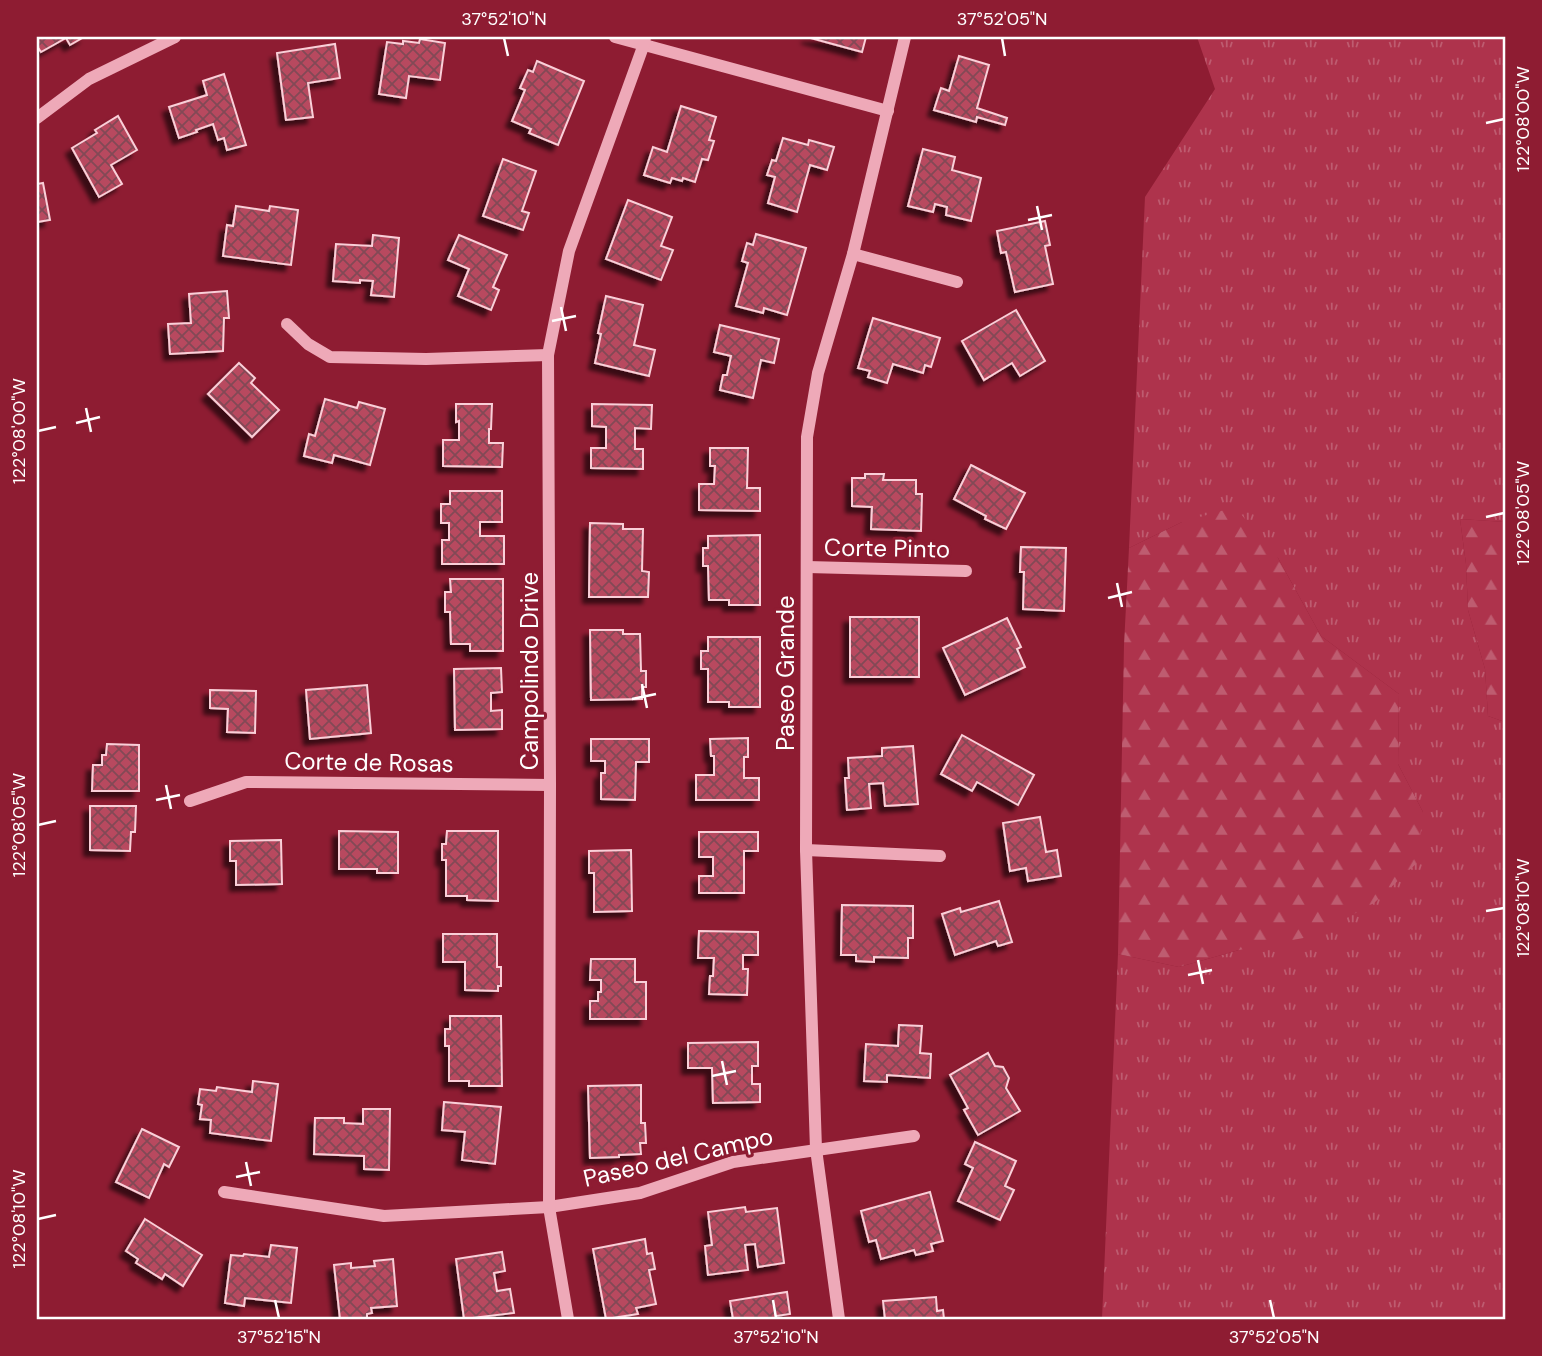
<svg xmlns="http://www.w3.org/2000/svg" width="1542" height="1356" font-family="'DM Sans',sans-serif">
  <style>
    .grass { fill: url(#grass-tufts) }
    .forest { fill: url(#forest-firs) }
    .building { fill: url(#building-cross-hatch); stroke: #facfd8; stroke-width: 2; filter: url(#shadow) }
    .lines { fill: none; stroke-linecap: round; stroke-linejoin: round }
    .minor { stroke: #eea9b8; stroke-width: 12 }
    .ticks { fill: none; stroke: #fff; stroke-width: 2.5 }
    .labels { text-anchor: middle; dominant-baseline: central; stroke-width: 6; stroke-linejoin: round; paint-order: stroke }
    .street-label { font-size: 24px; fill: #fff; stroke: #8e1c32 }
    .neatline { fill: none; stroke: #fff; stroke-width: 2.5 }
    .ticks-label { font-size: 18px; text-anchor: middle; fill: #fff }
  </style>
  <defs>
    <pattern id="grass-tufts" width="24" height="20" patternUnits="userSpaceOnUse" patternTransform="scale(1.75)"><rect width="24" height="20" fill="#ae334c"/><path d="M3 7l-1-3M5 7V3M7 7l1-3M15 17l-1-3M17 17v-4M19 17l1-3" fill="none" stroke="#be5c70"/></pattern>
    <pattern id="forest-firs" width="22" height="20" patternUnits="userSpaceOnUse" patternTransform="scale(1.75)"><rect width="22" height="20" fill="#ae334c"/><path d="M5 1l3.5 6h-7zM16 11l3.5 6h-7z" fill="#be5c70"/></pattern>
    <pattern id="building-cross-hatch" width="8" height="8" patternUnits="userSpaceOnUse" patternTransform="scale(1.75)"><rect width="8" height="8" fill="#b8495f"/><path d="M0 0l8 8M0 8l8-8" fill="none" stroke="#824a56"/></pattern>
    <filter id="shadow"><feDropShadow dx="-6" dy="6" stdDeviation="2" flood-color="#0009"/></filter>
  </defs>
  <rect width="100%" height="100%" fill="#8e1c32"/>
  <path class="grass" d="M 1197,37 L 1505,37 L 1505,522 L 1460,519 L 1466,564 L 1468,610 L 1485,669 L 1488,716 L 1505,722 L 1505,1319 L 1102,1319 L 1118,954 L 1179,967 L 1239,950 L 1423,812 L 1398,764 L 1399,694 L 1321,636 L 1278,558 L 1182,522 L 1129,548 L 1145,197 L 1215,89 Z"/>
  <g class="forest">
    <path d="M 1235,507 L 1278,558 L 1321,636 L 1399,694 L 1398,764 L 1423,812 L 1417,863 L 1374,903 L 1314,936 L 1239,950 L 1179,967 L 1118,954 L 1124,645 L 1129,548 L 1182,522 Z"/>
    <path d="M 1460,519 L 1505,522 L 1505,722 L 1488,716 L 1485,669 L 1468,610 L 1466,564 Z"/>
  </g>
  <g class="building">
    <path d="M 37,37 L 84,37 L 70,45 L 66,38 L 41,52 L 37,46 Z"/>
    <path d="M 807,37 L 866,37 L 862,52 Z"/>
    <path d="M 420,39 L 445,43 L 440,80 L 409,76 L 406,98 L 379,94 L 387,42 L 403,44 L 403,41 L 419,43 Z"/>
    <path d="M 335,44 L 340,78 L 308,83 L 313,117 L 286,120 L 277,53 Z"/>
    <path d="M 959,56 L 989,65 L 977,108 L 1007,118 L 1005,125 L 977,117 L 976,122 L 934,110 L 941,88 L 949,91 Z"/>
    <path d="M 537,61 L 584,81 L 558,145 L 529,133 L 531,129 L 512,121 L 525,90 L 520,88 L 528,70 L 533,72 Z"/>
    <path d="M 224,74 L 246,145 L 227,150 L 224,138 L 218,140 L 213,124 L 196,130 L 197,132 L 179,138 L 169,107 L 207,95 L 203,81 Z"/>
    <path d="M 681,106 L 716,117 L 709,140 L 714,141 L 708,160 L 702,159 L 695,182 L 683,178 L 682,181 L 672,178 L 670,183 L 644,175 L 653,147 L 667,152 Z"/>
    <path d="M 118,116 L 137,150 L 111,165 L 122,184 L 99,197 L 72,148 L 97,133 L 95,130 Z"/>
    <path d="M 783,138 L 808,145 L 809,140 L 834,147 L 827,170 L 810,165 L 797,212 L 768,203 L 775,177 L 767,175 L 772,160 L 776,161 Z"/>
    <path d="M 923,149 L 955,157 L 952,170 L 981,178 L 971,221 L 946,215 L 947,207 L 935,204 L 933,212 L 908,206 Z"/>
    <path d="M 503,159 L 536,171 L 522,211 L 529,213 L 523,230 L 483,216 Z"/>
    <path d="M 43,183 L 50,220 L 37,222 L 37,184 Z"/>
    <path d="M 628,200 L 672,217 L 661,246 L 673,250 L 661,280 L 606,259 Z"/>
    <path d="M 236,206 L 269,211 L 270,206 L 298,210 L 291,265 L 223,256 L 227,225 L 233,226 Z"/>
    <path d="M 1045,221 L 1050,245 L 1045,246 L 1053,284 L 1015,292 L 1006,252 L 1001,253 L 997,231 Z"/>
    <path d="M 756,234 L 806,248 L 787,315 L 764,308 L 763,313 L 736,306 L 748,263 L 742,261 L 747,243 L 753,245 Z"/>
    <path d="M 373,235 L 399,238 L 394,297 L 371,295 L 373,281 L 360,280 L 360,283 L 333,281 L 336,244 L 372,246 Z"/>
    <path d="M 459,235 L 507,255 L 493,287 L 499,290 L 491,310 L 458,296 L 469,269 L 448,260 Z"/>
    <path d="M 227,291 L 229,318 L 224,318 L 223,351 L 170,354 L 168,324 L 191,323 L 189,294 Z"/>
    <path d="M 606,296 L 643,305 L 634,345 L 655,350 L 649,376 L 595,363 L 601,334 L 598,333 Z"/>
    <path d="M 1016,310 L 1045,361 L 1020,376 L 1012,363 L 984,380 L 962,341 Z"/>
    <path d="M 873,318 L 940,338 L 931,367 L 925,365 L 923,373 L 893,364 L 887,383 L 868,377 L 870,371 L 858,368 Z"/>
    <path d="M 720,325 L 779,339 L 774,363 L 761,360 L 753,398 L 720,390 L 723,375 L 727,375 L 731,356 L 714,352 Z"/>
    <path d="M 239,363 L 255,378 L 251,383 L 279,410 L 252,437 L 208,394 Z"/>
    <path d="M 325,399 L 357,408 L 359,402 L 385,409 L 370,465 L 334,455 L 332,463 L 304,456 L 309,434 L 315,436 Z"/>
    <path d="M 456,404 L 492,404 L 491,429 L 489,429 L 489,443 L 503,443 L 502,467 L 443,466 L 443,440 L 459,440 L 459,421 L 456,422 Z"/>
    <path d="M 592,404 L 652,405 L 651,429 L 635,428 L 635,449 L 643,449 L 643,469 L 591,468 L 591,448 L 606,448 L 606,427 L 592,426 Z"/>
    <path d="M 710,448 L 748,448 L 747,488 L 760,488 L 760,511 L 699,510 L 699,484 L 714,484 L 715,466 L 710,466 Z"/>
    <path d="M 971,465 L 1025,493 L 1006,529 L 985,519 L 986,516 L 954,499 Z"/>
    <path d="M 865,474 L 884,474 L 883,480 L 916,480 L 916,494 L 922,494 L 921,531 L 871,529 L 872,507 L 852,506 L 852,478 L 865,478 Z"/>
    <path d="M 450,491 L 502,491 L 502,522 L 480,522 L 480,536 L 504,536 L 504,564 L 442,564 L 442,540 L 449,540 L 449,523 L 441,523 L 441,504 L 450,504 Z"/>
    <path d="M 590,523 L 623,524 L 623,529 L 643,529 L 642,571 L 649,572 L 648,597 L 589,597 Z"/>
    <path d="M 760,535 L 760,605 L 729,605 L 729,600 L 709,600 L 708,566 L 703,566 L 703,548 L 708,548 L 708,536 Z"/>
    <path d="M 1021,547 L 1066,548 L 1064,611 L 1023,609 L 1024,572 L 1020,572 Z"/>
    <path d="M 450,579 L 503,579 L 503,651 L 470,651 L 470,644 L 451,644 L 450,612 L 445,612 L 445,592 L 451,592 Z"/>
    <rect x="850" y="617" width="69" height="60"/>
    <path d="M 1007,618 L 1021,647 L 1017,649 L 1025,667 L 965,695 L 943,648 Z"/>
    <path d="M 590,630 L 623,630 L 623,634 L 640,634 L 641,671 L 646,671 L 646,687 L 642,687 L 642,699 L 591,700 Z"/>
    <path d="M 708,637 L 760,637 L 760,707 L 729,707 L 729,702 L 708,702 L 708,669 L 701,669 L 701,651 L 708,651 Z"/>
    <path d="M 501,668 L 502,692 L 491,693 L 491,711 L 502,710 L 502,729 L 455,730 L 454,669 Z"/>
    <path d="M 367,685 L 371,733 L 310,739 L 306,690 Z"/>
    <path d="M 210,690 L 256,691 L 255,733 L 227,732 L 228,709 L 210,708 Z"/>
    <path d="M 962,735 L 1034,775 L 1018,805 L 977,782 L 972,791 L 941,774 Z"/>
    <path d="M 748,738 L 748,757 L 744,757 L 744,778 L 759,778 L 759,800 L 696,800 L 696,775 L 714,775 L 714,756 L 711,756 L 710,739 Z"/>
    <path d="M 591,739 L 649,739 L 649,762 L 636,762 L 635,800 L 601,799 L 601,773 L 605,773 L 605,761 L 591,761 Z"/>
    <path d="M 107,744 L 139,745 L 139,791 L 92,791 L 93,765 L 102,765 L 102,755 L 106,755 Z"/>
    <path d="M 913,746 L 918,804 L 885,806 L 883,783 L 869,784 L 871,808 L 847,810 L 845,778 L 849,778 L 848,758 L 882,756 L 882,748 Z"/>
    <path d="M 90,806 L 136,806 L 135,832 L 131,832 L 130,851 L 90,850 Z"/>
    <path d="M 1040,817 L 1046,852 L 1057,850 L 1061,876 L 1028,881 L 1026,868 L 1010,871 L 1003,823 Z"/>
    <path d="M 339,831 L 398,832 L 398,873 L 377,873 L 377,869 L 339,869 Z"/>
    <path d="M 447,831 L 498,831 L 498,901 L 467,900 L 467,896 L 446,896 L 446,860 L 442,860 L 442,844 L 446,844 Z"/>
    <path d="M 699,832 L 758,832 L 758,851 L 744,851 L 744,893 L 699,893 L 699,876 L 713,876 L 713,857 L 699,857 Z"/>
    <path d="M 281,840 L 282,884 L 236,885 L 236,861 L 230,861 L 230,841 Z"/>
    <path d="M 631,850 L 632,911 L 594,912 L 594,873 L 589,873 L 589,851 Z"/>
    <path d="M 999,901 L 1012,942 L 998,946 L 996,941 L 955,955 L 942,914 L 960,908 L 961,912 Z"/>
    <path d="M 842,905 L 913,906 L 913,938 L 908,938 L 908,958 L 874,957 L 874,962 L 856,961 L 856,955 L 841,955 Z"/>
    <path d="M 699,931 L 758,932 L 758,955 L 743,955 L 743,969 L 748,969 L 747,995 L 709,994 L 710,976 L 713,976 L 714,958 L 698,958 Z"/>
    <path d="M 443,934 L 497,934 L 497,967 L 501,967 L 501,986 L 498,986 L 498,991 L 465,990 L 465,962 L 443,962 Z"/>
    <path d="M 591,959 L 635,959 L 635,982 L 646,982 L 646,1019 L 590,1019 L 590,1001 L 598,1001 L 598,992 L 601,992 L 601,980 L 590,980 Z"/>
    <path d="M 450,1016 L 501,1016 L 502,1086 L 469,1086 L 469,1081 L 449,1081 L 449,1046 L 445,1046 L 445,1029 L 450,1029 Z"/>
    <path d="M 899,1025 L 922,1026 L 920,1053 L 931,1054 L 930,1078 L 887,1075 L 887,1082 L 864,1081 L 866,1044 L 898,1046 Z"/>
    <path d="M 758,1042 L 758,1066 L 752,1066 L 752,1084 L 760,1084 L 760,1102 L 713,1103 L 712,1068 L 688,1068 L 688,1043 Z"/>
    <path d="M 988,1053 L 995,1066 L 1003,1067 L 1009,1078 L 1006,1088 L 1020,1111 L 978,1135 L 964,1110 L 968,1108 L 950,1075 Z"/>
    <path d="M 253,1081 L 278,1084 L 271,1141 L 210,1133 L 211,1120 L 200,1119 L 202,1105 L 198,1104 L 200,1089 L 216,1091 L 217,1087 L 252,1092 Z"/>
    <path d="M 641,1085 L 641,1123 L 645,1123 L 646,1143 L 640,1143 L 641,1154 L 619,1155 L 619,1157 L 590,1158 L 588,1086 Z"/>
    <path d="M 444,1102 L 501,1107 L 495,1164 L 462,1160 L 465,1132 L 442,1130 Z"/>
    <path d="M 363,1109 L 390,1109 L 389,1170 L 364,1169 L 364,1156 L 314,1154 L 315,1118 L 344,1118 L 344,1123 L 363,1124 Z"/>
    <path d="M 142,1129 L 179,1147 L 169,1167 L 164,1164 L 149,1198 L 116,1182 Z"/>
    <path d="M 975,1142 L 1016,1161 L 1005,1186 L 1014,1190 L 1000,1220 L 958,1201 L 973,1168 L 965,1164 Z"/>
    <path d="M 930,1192 L 943,1241 L 931,1244 L 933,1251 L 916,1255 L 914,1250 L 881,1259 L 876,1240 L 869,1242 L 861,1211 Z"/>
    <path d="M 745,1207 L 746,1212 L 777,1208 L 784,1263 L 758,1267 L 755,1244 L 745,1245 L 748,1270 L 708,1275 L 705,1246 L 712,1245 L 708,1212 Z"/>
    <path d="M 145,1219 L 202,1255 L 183,1286 L 165,1274 L 162,1279 L 136,1263 L 138,1259 L 126,1251 Z"/>
    <path d="M 645,1239 L 647,1254 L 652,1253 L 655,1269 L 649,1270 L 656,1304 L 636,1308 L 638,1314 L 606,1319 L 593,1249 Z"/>
    <path d="M 271,1245 L 297,1248 L 291,1303 L 245,1298 L 244,1306 L 225,1303 L 231,1255 L 243,1256 L 244,1254 L 269,1257 Z"/>
    <path d="M 502,1252 L 505,1271 L 494,1273 L 497,1291 L 510,1289 L 514,1313 L 464,1319 L 456,1259 Z"/>
    <path d="M 393,1259 L 397,1306 L 371,1308 L 372,1313 L 367,1314 L 367,1319 L 340,1319 L 334,1265 L 351,1263 L 351,1268 L 375,1266 L 374,1261 Z"/>
    <path d="M 787,1292 L 790,1314 L 776,1316 L 777,1319 L 733,1319 L 730,1301 Z"/>
    <path d="M 936,1297 L 937,1311 L 943,1310 L 944,1319 L 885,1319 L 883,1301 Z"/>
  </g>
  <g class="lines">
    <g class="minor">
      <path d="M 615,37 L 888,111"/>
      <path d="M 37,118 L 89,79 L 175,37"/>
      <path d="M 853,254 L 957,282"/>
      <path d="M 287,324 L 308,344 L 330,357 L 426,359 L 548,355"/>
      <path d="M 807,567 L 966,571"/>
      <path d="M 190,801 L 246,782 L 550,785"/>
      <path d="M 806,850 L 940,856"/>
      <path d="M 224,1192 L 384,1216 L 549,1207 L 640,1193 L 733,1162 L 914,1136"/>
      <path d="M 568,1319 L 549,1207 L 550,785 L 548,355 L 569,251 L 644,44 L 645,37"/>
      <path d="M 839,1319 L 816,1149 L 806,850 L 807,437 L 818,373 L 853,254 L 905,37"/>
    </g>
  </g>
  <path class="ticks" d="M 504,38 L 508,56M 1002,38 L 1005,56M 1486,123 L 1504,119M 1037,206 L 1042,230M 1028,220 L 1052,215M 561,307 L 566,331M 552,321 L 576,316M 86,408 L 91,432M 76,423 L 100,417M 38,431 L 56,427M 1486,517 L 1504,513M 1117,583 L 1122,607M 1108,598 L 1132,592M 642,684 L 647,708M 632,699 L 656,694M 166,785 L 171,809M 156,800 L 180,795M 38,825 L 56,821M 1486,911 L 1504,908M 1198,960 L 1203,984M 1188,975 L 1212,970M 722,1061 L 727,1085M 712,1076 L 736,1071M 246,1162 L 251,1186M 236,1177 L 260,1172M 38,1219 L 56,1215M 275,1300 L 279,1318M 773,1300 L 776,1318M 1270,1300 L 1274,1318"/>
  <g class="labels">
    <g class="street-label">
      <text transform="translate(887 548) rotate(1)">Corte Pinto</text>
      <text transform="translate(529 671) rotate(-90)">Campolindo Drive</text>
      <text transform="translate(785 673) rotate(-90)">Paseo Grande</text>
      <text transform="translate(369 762) rotate(1)">Corte de Rosas</text>
      <text transform="translate(678 1157) rotate(-13)">Paseo del Campo</text>
    </g>
  </g>
  <rect width="1542" height="1356" fill="none" stroke="#8e1c32" stroke-width="77"/>
  <rect x="38" y="38" width="1466" height="1280" class="neatline"/>
  <g class="ticks-label">
    <text x="504" y="25">37°52'10"N</text>
    <text x="1002" y="25">37°52'05"N</text>
    <text transform="translate(1523 119) rotate(-90)" y="6">122°08'00"W</text>
    <text transform="translate(19 431) rotate(-90)" y="6">122°08'00"W</text>
    <text transform="translate(1523 513) rotate(-90)" y="6">122°08'05"W</text>
    <text transform="translate(19 825) rotate(-90)" y="6">122°08'05"W</text>
    <text transform="translate(1523 908) rotate(-90)" y="6">122°08'10"W</text>
    <text transform="translate(19 1219) rotate(-90)" y="6">122°08'10"W</text>
    <text x="279" y="1343">37°52'15"N</text>
    <text x="776" y="1343">37°52'10"N</text>
    <text x="1274" y="1343">37°52'05"N</text>
  </g>
</svg>
